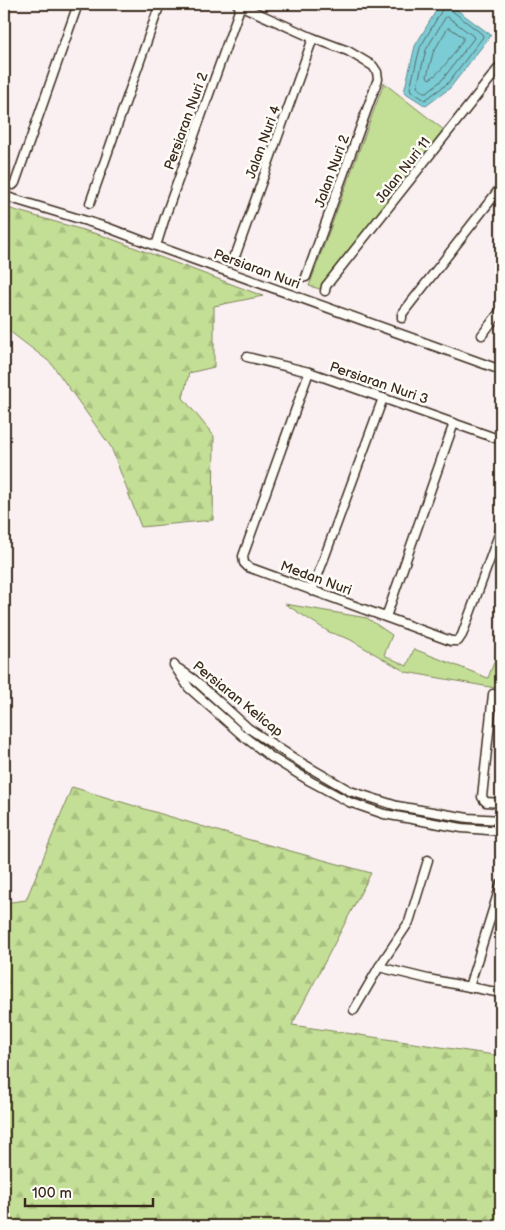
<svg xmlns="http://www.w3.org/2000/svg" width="505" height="1230" font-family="'Balsamiq Sans',sans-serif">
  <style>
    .green { fill: #c3de95; stroke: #7f845a }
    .forest { fill: url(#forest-firs); stroke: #7f845a }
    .water { fill: #7cccd5; stroke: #628b8c }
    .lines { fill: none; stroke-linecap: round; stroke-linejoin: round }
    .shore { stroke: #556b67; stroke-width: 1 }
    .minor-casing { stroke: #3b2a1e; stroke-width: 11 }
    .minor { stroke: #fdfcf7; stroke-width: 8 }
    .labels { text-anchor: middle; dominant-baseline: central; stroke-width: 5; stroke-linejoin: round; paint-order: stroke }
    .street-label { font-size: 14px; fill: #3b2a1e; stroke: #fdfcf7 }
  </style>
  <defs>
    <pattern id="forest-firs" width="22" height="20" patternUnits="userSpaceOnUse" patternTransform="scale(1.25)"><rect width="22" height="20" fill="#c3de95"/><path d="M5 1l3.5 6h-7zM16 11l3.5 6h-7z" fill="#a8bf80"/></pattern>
  </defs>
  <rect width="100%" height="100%" fill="#faf0f2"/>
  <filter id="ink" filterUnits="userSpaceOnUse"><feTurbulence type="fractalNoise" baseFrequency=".02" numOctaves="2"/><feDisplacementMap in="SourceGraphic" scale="10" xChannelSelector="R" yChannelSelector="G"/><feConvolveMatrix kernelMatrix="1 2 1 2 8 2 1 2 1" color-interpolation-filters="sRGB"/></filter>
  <g filter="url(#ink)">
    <g class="green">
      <path d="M 384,83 L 444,130 L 320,289 L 309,286 Z"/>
      <path d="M 285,604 L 367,618 L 392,635 L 384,655 L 407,666 L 414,649 L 488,678 L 501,644 L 501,689 L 406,672 L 349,639 L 329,632 Z"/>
    </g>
    <g class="forest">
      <path d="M 4,207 L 104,236 L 263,296 L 214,306 L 214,367 L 189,373 L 183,398 L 214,436 L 213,520 L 141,527 L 111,447 L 51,363 L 4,327 Z"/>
      <path d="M 72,787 L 221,832 L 371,873 L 292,1025 L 501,1056 L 501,1226 L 4,1226 L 4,903 L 26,900 Z"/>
    </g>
    <path class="water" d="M 440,4 L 449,4 L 491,35 L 450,88 L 426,106 L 404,92 L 415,46 Z"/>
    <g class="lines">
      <g class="shore">
        <path d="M 444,7 L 447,7 L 482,34 L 483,37 L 447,84 L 425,100 L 411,91 L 410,88 L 420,48 Z"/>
        <path d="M 446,17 L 448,17 L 473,36 L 474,38 L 442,80 L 427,92 L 424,92 L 418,88 L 417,86 L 426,50 Z"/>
        <path d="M 448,28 L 450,28 L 463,37 L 463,40 C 456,50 440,75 429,79 L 427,76 L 433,53 Z"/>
      </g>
      <defs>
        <g id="minor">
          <path d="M 237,4 L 313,38 L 348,51 L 373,66 L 377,72 L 378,79 L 306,277"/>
          <path d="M 361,4 C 366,7 374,8 379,4"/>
          <path d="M 13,185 L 15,183 L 78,4"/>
          <path d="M 4,196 L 106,227 L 156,246 L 501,370"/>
          <path d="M 90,203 L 160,4"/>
          <path d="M 156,246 L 166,214 L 241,5"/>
          <path d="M 234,255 L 236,254 L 313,38"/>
          <path d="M 325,291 L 326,286 L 501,65"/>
          <path d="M 402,318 L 402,314 L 501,187"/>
          <path d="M 482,335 L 501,310"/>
          <path d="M 247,357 L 309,372 L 501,440"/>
          <path d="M 309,372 L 243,556 L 244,563 L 248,567 L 451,641 L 458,641 L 462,635 L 501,529"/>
          <path d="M 312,591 L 383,398"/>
          <path d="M 386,617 L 454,423"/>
          <path d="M 174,665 L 189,688 L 242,735 L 271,757 L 310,781 L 349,802 L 384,814 L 462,828 L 501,831"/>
          <path d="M 179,669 L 196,681 L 248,728 L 300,762 L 350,791 L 397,806 L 468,818 L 501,820"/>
          <path d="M 493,694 L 482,797 L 484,800 L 486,802 L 501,803"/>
          <path d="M 379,967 L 428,979 L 501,993"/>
          <path d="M 469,987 L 501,884"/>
          <path d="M 354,1010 L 379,967 L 409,922 L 428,860"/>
        </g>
      </defs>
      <use href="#minor" class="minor-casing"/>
      <use href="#minor" class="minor"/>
    </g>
  </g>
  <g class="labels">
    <g class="street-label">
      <text transform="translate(186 121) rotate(-70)">Persiaran Nuri 2</text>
      <text transform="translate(263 142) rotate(-70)">Jalan Nuri 4</text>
      <text transform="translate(403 170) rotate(-52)">Jalan Nuri 11</text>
      <text transform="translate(332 171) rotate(-70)">Jalan Nuri 2</text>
      <text transform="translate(257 269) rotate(20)">Persiaran Nuri</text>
      <text transform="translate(379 383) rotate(19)">Persiaran Nuri 3</text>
      <text transform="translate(316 578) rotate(20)">Medan Nuri</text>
      <text transform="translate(238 699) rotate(39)">Persiaran Kelicap</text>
    </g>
  </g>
  <rect width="505" height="1230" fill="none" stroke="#fdfcf7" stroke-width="20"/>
  <rect x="10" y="10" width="485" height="1210" fill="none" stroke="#3b2a1e" stroke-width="2" filter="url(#ink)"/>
  <path d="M25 1198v8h128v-8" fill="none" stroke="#3b2a1e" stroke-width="2.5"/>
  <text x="32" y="1198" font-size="15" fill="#3b2a1e" stroke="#fdfcf7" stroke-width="4" paint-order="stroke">100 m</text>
</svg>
